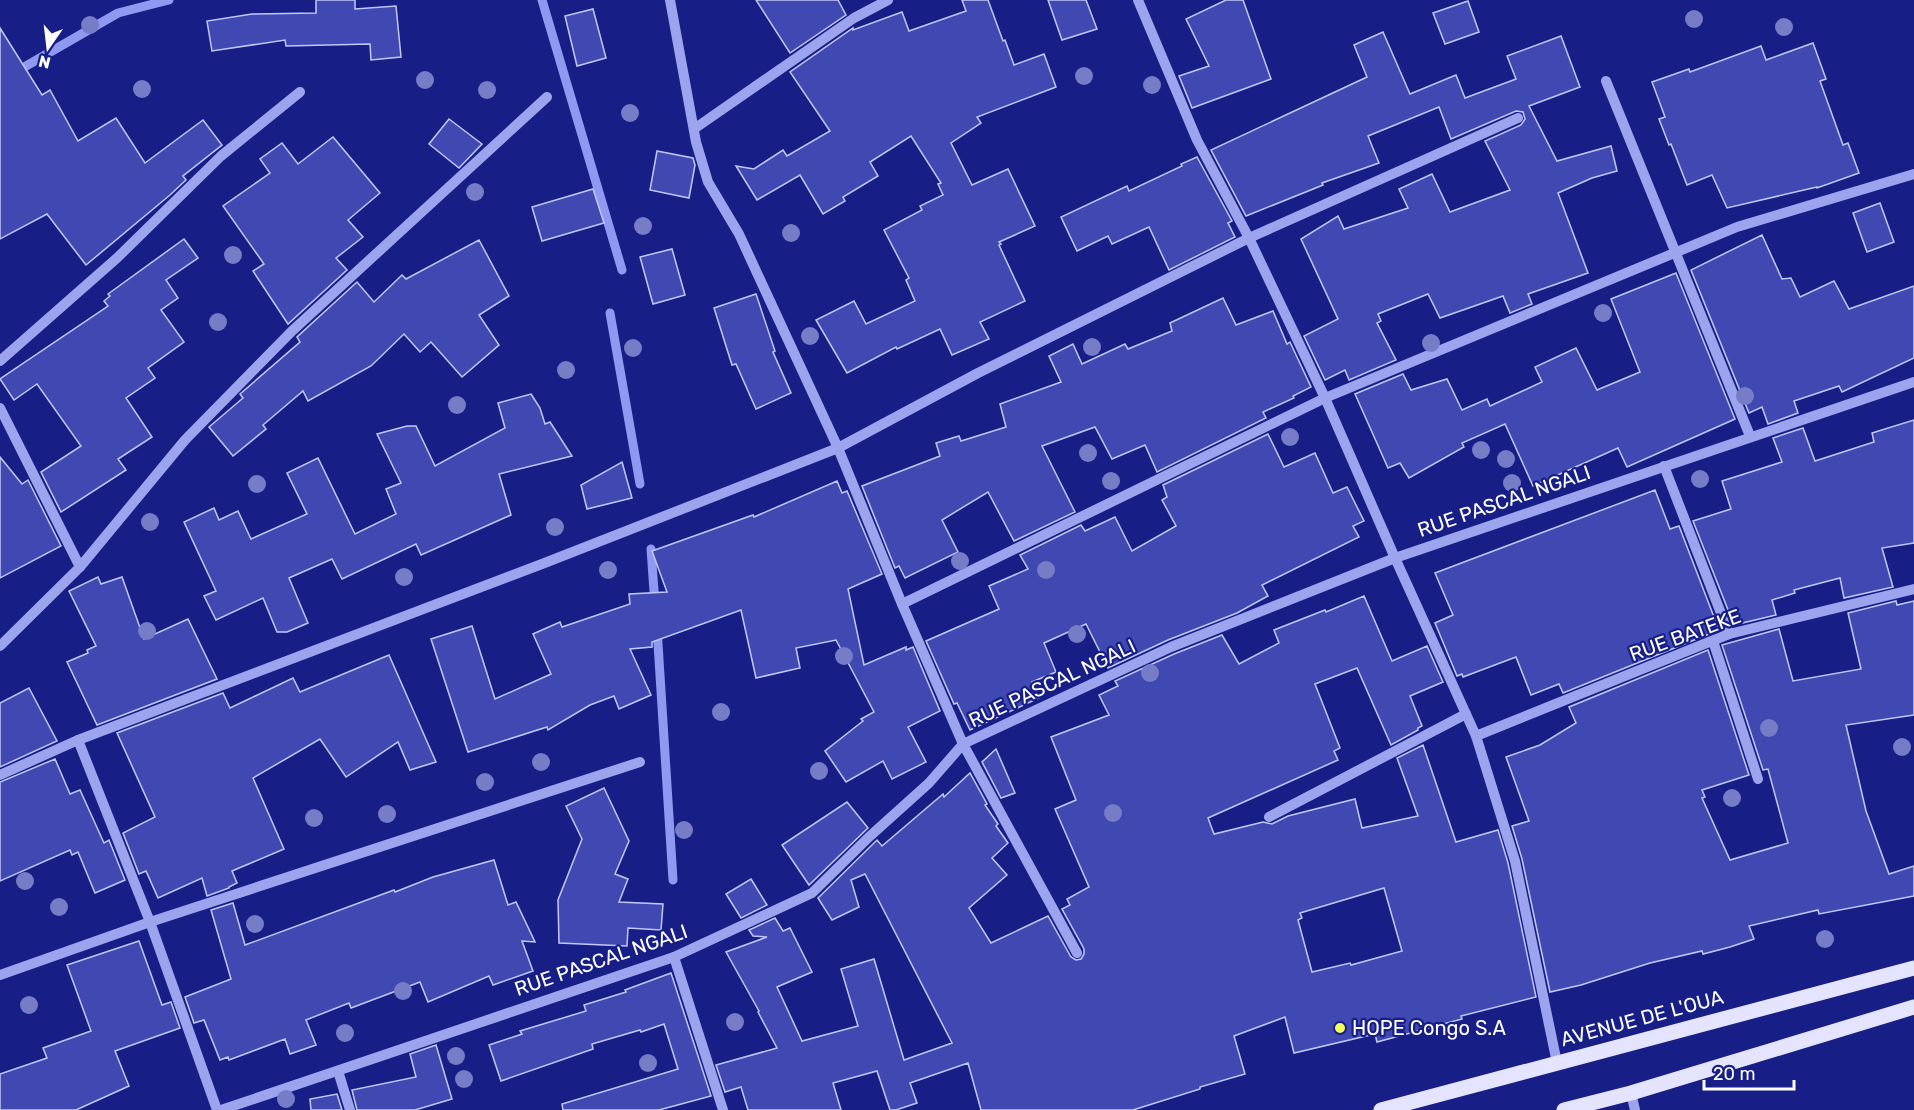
<svg xmlns="http://www.w3.org/2000/svg" width="1914" height="1110" font-family="Rubik,sans-serif">
  <style>
    .lines { fill: none; stroke-linecap: round; stroke-linejoin: round }
    .stream { stroke: #8f99f0; stroke-width: 9 }
    .building { fill: #3f49b1; stroke: #c3c8fa; stroke-width: 1.5; fill-rule: evenodd }
    .minor { stroke: #9da4ee; stroke-width: 10 }
    .major { stroke: #e4e4ff; stroke-width: 15 }
    .tree { fill: #767cc6 }
    .poi-dot { fill: #f3ff5a; stroke: #171f87; stroke-width: 2 }
    .labels { text-anchor: middle; dominant-baseline: central; stroke-width: 4.5; stroke-linejoin: round; paint-order: stroke }
    .street-label { font-size: 20px; fill: #fff; stroke: #171f87 }
    .poi-label { font-size: 20px; fill: #fff; stroke: #171f87; text-anchor: start }
  </style>
  <rect width="100%" height="100%" fill="#171f87"/>
  <g class="lines">
    <g class="stream">
      <path d="M 542,0 L 622,270"/>
      <path d="M 0,81 L 118,13 L 169,0"/>
      <path d="M 610,313 L 640,484"/>
      <path d="M 651,549 L 655,605"/>
      <path d="M 657,628 L 673,880"/>
    </g>
  </g>
  <g class="building">
    <path d="M 316,0 L 355,0 L 355,9 L 396,6 L 401,57 L 371,60 L 370,44 L 286,46 L 285,40 L 212,51 L 207,21 L 252,14 L 316,13 Z"/>
    <path d="M 756,0 L 838,0 L 846,15 L 790,53 Z"/>
    <path d="M 962,0 L 988,0 L 1003,41 L 1005,40 L 1014,65 L 1044,54 L 1056,87 L 977,117 L 981,123 L 951,143 L 972,185 L 1008,169 L 1035,226 L 999,242 L 1001,244 L 999,245 L 1025,301 L 980,322 L 989,339 L 952,355 L 940,329 L 897,349 L 896,347 L 847,373 L 816,320 L 854,301 L 866,324 L 915,301 L 906,280 L 909,278 L 884,230 L 922,210 L 920,206 L 943,195 L 938,184 L 941,183 L 911,136 L 870,162 L 878,176 L 843,197 L 845,201 L 823,214 L 800,175 L 757,200 L 736,166 L 754,169 L 783,150 L 787,156 L 830,131 L 790,72 L 853,28 L 853,30 L 902,12 L 909,31 L 966,11 Z"/>
    <path d="M 1048,0 L 1086,0 L 1097,29 L 1062,40 Z"/>
    <path d="M 1226,0 L 1243,0 L 1271,79 L 1192,108 L 1179,76 L 1209,66 L 1186,19 Z"/>
    <path d="M 1468,1 L 1479,32 L 1445,44 L 1433,13 Z"/>
    <path d="M 593,9 L 606,58 L 577,66 L 565,16 Z"/>
    <path d="M 0,28 L 42,95 L 50,90 L 78,141 L 116,118 L 145,163 L 203,120 L 222,145 L 183,176 L 186,180 L 170,195 L 86,265 L 47,214 L 0,239 Z"/>
    <path d="M 1383,32 L 1410,94 L 1456,75 L 1465,98 L 1516,79 L 1507,56 L 1561,36 L 1580,87 L 1529,106 L 1557,161 L 1611,146 L 1617,171 L 1592,178 L 1558,193 L 1588,273 L 1528,294 L 1532,304 L 1510,313 L 1503,296 L 1440,318 L 1428,294 L 1378,314 L 1381,321 L 1377,323 L 1396,360 L 1349,380 L 1345,370 L 1325,380 L 1304,336 L 1338,319 L 1301,239 L 1338,216 L 1344,229 L 1408,208 L 1399,189 L 1432,174 L 1450,212 L 1510,190 L 1485,141 L 1521,125 L 1525,119 L 1523,112 L 1516,111 L 1451,139 L 1439,107 L 1368,136 L 1379,163 L 1322,183 L 1323,185 L 1246,216 L 1211,150 L 1367,77 L 1354,45 Z"/>
    <path d="M 1813,43 L 1826,79 L 1820,81 L 1843,145 L 1848,143 L 1859,173 L 1817,188 L 1817,187 L 1727,208 L 1712,175 L 1687,185 L 1671,144 L 1669,145 L 1659,119 L 1665,117 L 1652,82 L 1689,69 L 1690,72 L 1761,46 L 1766,60 Z"/>
    <path d="M 449,119 L 482,144 L 459,168 L 429,144 Z"/>
    <path d="M 333,137 L 380,193 L 348,220 L 363,237 L 336,258 L 347,270 L 288,324 L 253,271 L 264,264 L 223,206 L 270,173 L 260,159 L 282,143 L 298,164 Z"/>
    <path d="M 657,151 L 693,158 L 695,165 L 689,198 L 650,190 Z"/>
    <path d="M 1197,157 L 1232,221 L 1228,223 L 1235,237 L 1169,270 L 1149,227 L 1112,244 L 1108,236 L 1077,251 L 1061,217 L 1127,186 L 1129,191 L 1182,166 L 1181,164 Z"/>
    <path d="M 593,189 L 604,223 L 542,241 L 532,207 Z"/>
    <path d="M 1880,203 L 1894,242 L 1867,252 L 1853,213 Z"/>
    <path d="M 1762,235 L 1782,279 L 1791,278 L 1800,297 L 1834,281 L 1849,309 L 1914,286 L 1914,358 L 1842,392 L 1839,386 L 1794,401 L 1798,413 L 1768,424 L 1762,407 L 1749,413 L 1691,270 Z"/>
    <path d="M 184,239 L 198,258 L 166,280 L 178,298 L 161,310 L 184,342 L 148,368 L 155,378 L 126,398 L 152,437 L 118,459 L 126,470 L 61,512 L 41,472 L 81,446 L 37,384 L 14,400 L 0,379 L 108,306 L 104,301 L 110,296 L 108,294 Z"/>
    <path d="M 479,240 L 509,296 L 479,315 L 499,345 L 462,377 L 431,342 L 420,352 L 404,334 L 371,366 L 308,401 L 303,391 L 263,425 L 266,429 L 233,456 L 209,427 L 243,398 L 240,394 L 300,342 L 297,337 L 357,282 L 374,302 L 402,275 L 406,279 Z"/>
    <path d="M 672,249 L 685,295 L 653,304 L 640,257 Z"/>
    <path d="M 1676,273 L 1735,419 L 1627,467 L 1618,448 L 1533,486 L 1505,424 L 1462,443 L 1464,447 L 1409,478 L 1400,463 L 1388,468 L 1355,394 L 1403,374 L 1411,390 L 1447,379 L 1462,410 L 1487,399 L 1490,406 L 1542,382 L 1535,367 L 1576,348 L 1597,390 L 1640,372 L 1611,299 Z"/>
    <path d="M 756,294 L 775,351 L 773,352 L 791,393 L 756,409 L 736,364 L 732,365 L 714,308 Z"/>
    <path d="M 1223,298 L 1236,325 L 1273,311 L 1287,344 L 1290,342 L 1311,387 L 1293,396 L 1294,398 L 1263,412 L 1266,418 L 1157,472 L 1145,445 L 1112,459 L 1095,427 L 1042,446 L 1075,512 L 1014,541 L 988,492 L 942,520 L 958,552 L 905,578 L 899,566 L 895,568 L 862,486 L 940,456 L 936,443 L 959,436 L 961,441 L 1006,427 L 1000,404 L 1061,382 L 1049,356 L 1073,344 L 1082,364 L 1125,344 L 1128,349 L 1172,331 L 1170,323 Z"/>
    <path d="M 531,394 L 540,408 L 545,424 L 550,422 L 572,456 L 499,474 L 511,515 L 421,555 L 416,544 L 342,579 L 332,559 L 289,578 L 308,623 L 287,632 L 277,632 L 263,598 L 216,620 L 204,596 L 216,591 L 184,522 L 214,508 L 219,520 L 238,511 L 251,539 L 307,514 L 287,473 L 318,458 L 355,534 L 396,514 L 386,489 L 401,483 L 377,434 L 407,426 L 416,426 L 435,466 L 505,428 L 498,403 Z"/>
    <path d="M 1914,420 L 1914,543 L 1882,548 L 1893,587 L 1844,598 L 1840,578 L 1794,590 L 1795,593 L 1772,600 L 1776,615 L 1734,625 L 1693,521 L 1731,509 L 1722,481 L 1782,462 L 1773,438 L 1803,428 L 1815,461 L 1874,442 L 1872,433 Z"/>
    <path d="M 1268,434 L 1284,467 L 1315,453 L 1333,493 L 1347,487 L 1364,521 L 1353,526 L 1359,537 L 1262,585 L 1268,596 L 1237,613 L 1168,640 L 1108,668 L 1086,624 L 1044,643 L 1056,672 L 1032,682 L 1039,698 L 970,730 L 957,703 L 954,704 L 926,641 L 999,609 L 989,586 L 1028,569 L 1020,555 L 1081,525 L 1085,531 L 1115,517 L 1132,551 L 1176,526 L 1162,500 L 1167,497 L 1163,485 Z"/>
    <path d="M 0,457 L 22,484 L 28,480 L 61,546 L 0,578 Z"/>
    <path d="M 622,462 L 632,498 L 587,509 L 581,485 Z"/>
    <path d="M 837,481 L 842,493 L 847,491 L 882,574 L 848,589 L 864,665 L 906,647 L 906,650 L 913,647 L 940,711 L 908,727 L 926,762 L 892,779 L 883,761 L 846,782 L 825,751 L 863,721 L 861,719 L 874,712 L 836,640 L 796,648 L 800,668 L 756,678 L 741,610 L 652,642 L 652,647 L 630,649 L 651,695 L 619,709 L 614,696 L 590,705 L 548,730 L 547,727 L 468,752 L 431,639 L 472,626 L 495,699 L 551,674 L 533,634 L 560,622 L 562,627 L 630,604 L 629,594 L 667,592 L 652,551 L 753,515 L 754,517 Z"/>
    <path d="M 1655,490 L 1670,529 L 1679,526 L 1719,630 L 1563,693 L 1559,684 L 1531,695 L 1516,657 L 1463,677 L 1462,674 L 1457,676 L 1435,623 L 1453,615 L 1435,573 Z"/>
    <path d="M 98,577 L 101,584 L 122,577 L 144,639 L 188,619 L 217,679 L 97,725 L 67,662 L 88,653 L 87,650 L 96,646 L 69,591 Z"/>
    <path d="M 1364,596 L 1392,661 L 1427,646 L 1443,682 L 1410,696 L 1422,726 L 1418,728 L 1418,730 L 1391,745 L 1357,668 L 1315,684 L 1340,748 L 1334,751 L 1338,760 L 1208,818 L 1214,834 L 1263,822 L 1272,824 L 1288,816 L 1355,799 L 1362,828 L 1418,816 L 1397,758 L 1423,745 L 1456,842 L 1498,830 L 1508,863 L 1536,997 L 1461,1016 L 1462,1019 L 1377,1042 L 1375,1034 L 1294,1053 L 1285,1017 L 1234,1036 L 1245,1074 L 1200,1087 L 1200,1089 L 1133,1110 L 981,1110 L 968,1063 L 910,1083 L 917,1103 L 896,1110 L 890,1110 L 877,1071 L 833,1083 L 841,1110 L 748,1110 L 741,1087 L 725,1092 L 716,1065 L 777,1048 L 758,1012 L 759,1011 L 726,952 L 767,937 L 753,936 L 749,930 L 775,918 L 783,931 L 790,928 L 812,972 L 777,987 L 802,1041 L 858,1026 L 841,969 L 874,959 L 904,1060 L 952,1043 L 865,874 L 851,880 L 859,907 L 832,920 L 818,898 L 877,840 L 882,846 L 943,794 L 944,797 L 970,773 L 987,804 L 985,805 L 998,824 L 996,826 L 1008,843 L 992,858 L 1007,875 L 969,908 L 991,943 L 1048,916 L 1071,957 L 1076,960 L 1081,959 L 1084,954 L 1084,949 L 1062,909 L 1070,905 L 1067,899 L 1089,887 L 1055,809 L 1076,800 L 1051,737 L 1109,715 L 1099,695 L 1118,686 L 1115,681 L 1174,654 L 1222,635 L 1239,664 L 1279,643 L 1274,630 L 1325,610 L 1326,612 ZM 1384,888 L 1402,951 L 1351,965 L 1350,963 L 1312,972 L 1298,920 L 1302,918 L 1300,913 Z"/>
    <path d="M 1896,601 L 1897,605 L 1914,601 L 1914,715 L 1846,725 L 1866,811 L 1889,874 L 1914,866 L 1914,896 L 1819,914 L 1818,910 L 1749,926 L 1754,939 L 1730,947 L 1703,954 L 1702,951 L 1650,963 L 1581,985 L 1550,992 L 1522,859 L 1512,826 L 1529,821 L 1506,757 L 1540,745 L 1576,723 L 1569,707 L 1708,650 L 1749,775 L 1702,790 L 1705,797 L 1702,798 L 1730,860 L 1788,843 L 1768,769 L 1763,770 L 1722,645 L 1779,629 L 1793,681 L 1861,669 L 1848,613 Z"/>
    <path d="M 389,655 L 436,762 L 410,770 L 398,742 L 346,777 L 320,739 L 253,778 L 284,849 L 232,871 L 237,883 L 229,887 L 229,888 L 207,896 L 202,878 L 158,898 L 146,871 L 139,874 L 123,833 L 155,817 L 117,733 L 223,693 L 230,708 L 293,678 L 300,692 Z"/>
    <path d="M 29,688 L 57,741 L 0,767 L 0,703 Z"/>
    <path d="M 996,749 L 1015,793 L 1001,798 L 982,762 Z"/>
    <path d="M 55,759 L 70,794 L 80,790 L 104,843 L 109,840 L 125,880 L 95,893 L 78,852 L 72,855 L 70,850 L 0,881 L 0,782 Z"/>
    <path d="M 604,788 L 629,841 L 615,874 L 628,879 L 619,902 L 663,904 L 661,930 L 628,928 L 627,946 L 559,943 L 558,900 L 582,839 L 566,806 Z"/>
    <path d="M 847,802 L 868,828 L 809,885 L 782,845 Z"/>
    <path d="M 494,860 L 508,905 L 516,902 L 535,942 L 522,941 L 533,971 L 493,985 L 489,976 L 428,1002 L 420,982 L 351,1008 L 349,1003 L 306,1020 L 316,1045 L 290,1054 L 285,1039 L 229,1060 L 228,1057 L 220,1060 L 204,1020 L 194,1023 L 185,997 L 231,979 L 211,910 L 233,903 L 245,945 L 394,890 L 395,892 L 433,877 Z"/>
    <path d="M 751,879 L 767,905 L 741,918 L 726,894 Z"/>
    <path d="M 139,941 L 162,1005 L 171,1002 L 180,1028 L 115,1051 L 129,1086 L 76,1110 L 0,1110 L 0,1074 L 47,1058 L 43,1048 L 91,1031 L 67,965 Z"/>
    <path d="M 671,973 L 711,1096 L 659,1110 L 563,1110 L 562,1104 L 678,1069 L 664,1024 L 641,1032 L 640,1030 L 592,1044 L 593,1049 L 501,1081 L 489,1045 L 522,1034 L 520,1031 L 586,1011 L 584,1005 L 626,992 L 625,990 Z"/>
    <path d="M 436,1045 L 452,1099 L 415,1110 L 357,1110 L 352,1090 L 416,1077 L 410,1054 Z"/>
    <path d="M 337,1094 L 342,1110 L 311,1110 L 310,1099 Z"/>
  </g>
  <g class="lines">
    <g class="minor">
      <path d="M 670,0 L 696,142 L 708,182 L 739,234 L 838,448 L 902,604 L 963,744 L 1077,953"/>
      <path d="M 1138,0 L 1197,140 L 1249,238 L 1325,398 L 1395,558 L 1476,736 L 1515,861 L 1557,1063"/>
      <path d="M 1606,81 L 1750,436"/>
      <path d="M 694,129 L 854,18 L 888,0"/>
      <path d="M 0,361 L 117,258 L 221,156 L 300,92"/>
      <path d="M 0,408 L 80,567"/>
      <path d="M 1664,466 L 1729,634"/>
      <path d="M 902,604 L 1325,398 L 1737,227 L 1914,174"/>
      <path d="M 1713,641 L 1758,779"/>
      <path d="M 0,646 L 80,567 L 185,440 L 292,331 L 547,97"/>
      <path d="M 1476,736 L 1729,634 L 1914,589"/>
      <path d="M 78,740 L 542,564 L 838,448 L 978,373 L 1249,238 L 1518,118"/>
      <path d="M 0,775 L 78,740 L 150,922 L 217,1110"/>
      <path d="M 1269,817 L 1466,714"/>
      <path d="M 674,957 L 723,1110"/>
      <path d="M 0,975 L 150,922 L 640,762"/>
      <path d="M 338,1071 L 350,1110"/>
      <path d="M 1631,1093 L 1635,1110"/>
      <path d="M 221,1110 L 674,957 L 812,893 L 869,837 L 929,783 L 963,744 L 1171,647 L 1395,558 L 1914,382"/>
    </g>
    <g class="major">
      <path d="M 1381,1110 L 1914,968"/>
      <path d="M 1564,1110 L 1631,1093 L 1914,1007"/>
    </g>
  </g>
  <g class="tree">
    <circle cx="1694" cy="19" r="9"/>
    <circle cx="90" cy="25" r="9"/>
    <circle cx="1784" cy="27" r="9"/>
    <circle cx="1084" cy="76" r="9"/>
    <circle cx="425" cy="80" r="9"/>
    <circle cx="1152" cy="85" r="9"/>
    <circle cx="142" cy="89" r="9"/>
    <circle cx="487" cy="90" r="9"/>
    <circle cx="630" cy="113" r="9"/>
    <circle cx="475" cy="192" r="9"/>
    <circle cx="643" cy="226" r="9"/>
    <circle cx="791" cy="233" r="9"/>
    <circle cx="233" cy="255" r="9"/>
    <circle cx="1603" cy="313" r="9"/>
    <circle cx="218" cy="322" r="9"/>
    <circle cx="810" cy="336" r="9"/>
    <circle cx="1431" cy="343" r="9"/>
    <circle cx="1092" cy="347" r="9"/>
    <circle cx="633" cy="348" r="9"/>
    <circle cx="566" cy="370" r="9"/>
    <circle cx="1745" cy="396" r="9"/>
    <circle cx="457" cy="405" r="9"/>
    <circle cx="1290" cy="437" r="9"/>
    <circle cx="1481" cy="450" r="9"/>
    <circle cx="1088" cy="453" r="9"/>
    <circle cx="1506" cy="459" r="9"/>
    <circle cx="1700" cy="479" r="9"/>
    <circle cx="1111" cy="481" r="9"/>
    <circle cx="1512" cy="483" r="9"/>
    <circle cx="257" cy="484" r="9"/>
    <circle cx="150" cy="522" r="9"/>
    <circle cx="555" cy="527" r="9"/>
    <circle cx="960" cy="561" r="9"/>
    <circle cx="608" cy="570" r="9"/>
    <circle cx="1046" cy="570" r="9"/>
    <circle cx="404" cy="577" r="9"/>
    <circle cx="147" cy="631" r="9"/>
    <circle cx="1077" cy="634" r="9"/>
    <circle cx="844" cy="656" r="9"/>
    <circle cx="1150" cy="673" r="9"/>
    <circle cx="721" cy="712" r="9"/>
    <circle cx="1769" cy="728" r="9"/>
    <circle cx="1902" cy="747" r="9"/>
    <circle cx="541" cy="762" r="9"/>
    <circle cx="819" cy="771" r="9"/>
    <circle cx="485" cy="782" r="9"/>
    <circle cx="1732" cy="798" r="9"/>
    <circle cx="1113" cy="813" r="9"/>
    <circle cx="387" cy="814" r="9"/>
    <circle cx="314" cy="818" r="9"/>
    <circle cx="684" cy="830" r="9"/>
    <circle cx="25" cy="881" r="9"/>
    <circle cx="59" cy="907" r="9"/>
    <circle cx="255" cy="924" r="9"/>
    <circle cx="1825" cy="939" r="9"/>
    <circle cx="403" cy="991" r="9"/>
    <circle cx="29" cy="1005" r="9"/>
    <circle cx="735" cy="1022" r="9"/>
    <circle cx="345" cy="1033" r="9"/>
    <circle cx="456" cy="1056" r="9"/>
    <circle cx="648" cy="1063" r="9"/>
    <circle cx="464" cy="1079" r="9"/>
    <circle cx="286" cy="1099" r="9"/>
  </g>
  <circle class="poi-dot" cx="1340" cy="1028" r="6"/>
  <g class="labels">
    <g class="street-label">
      <text transform="translate(1504 501) rotate(-19)">RUE PASCAL NGALI</text>
      <text transform="translate(1685 635) rotate(-20)">RUE BATEKE</text>
      <text transform="translate(1052 683) rotate(-25)">RUE PASCAL NGALI</text>
      <text transform="translate(601 960) rotate(-19)">RUE PASCAL NGALI</text>
      <text transform="translate(1642 1018) rotate(-15)">AVENUE DE L'OUA</text>
    </g>
    <g class="poi-label">
      <text x="1352" y="1028">HOPE Congo S.A</text>
    </g>
  </g>
  <g transform="translate(48 48) rotate(194)" stroke="#171f87" stroke-width="4.5" paint-order="stroke">
  <path d="M0-4.5L10 22L0 15L-10 22Z" fill="#ffffff"/>
  <text y="-9" font-size="16" font-weight="bold" text-anchor="middle" fill="#ffffff">N</text>
  </g>
  <path d="M1704 1080v9h90v-9" fill="none" stroke="#ffffff" stroke-width="3"/>
  <text x="1713" y="1080" font-size="18" fill="#ffffff" stroke="#171f87" stroke-width="4.5" paint-order="stroke">20 m</text>
</svg>
